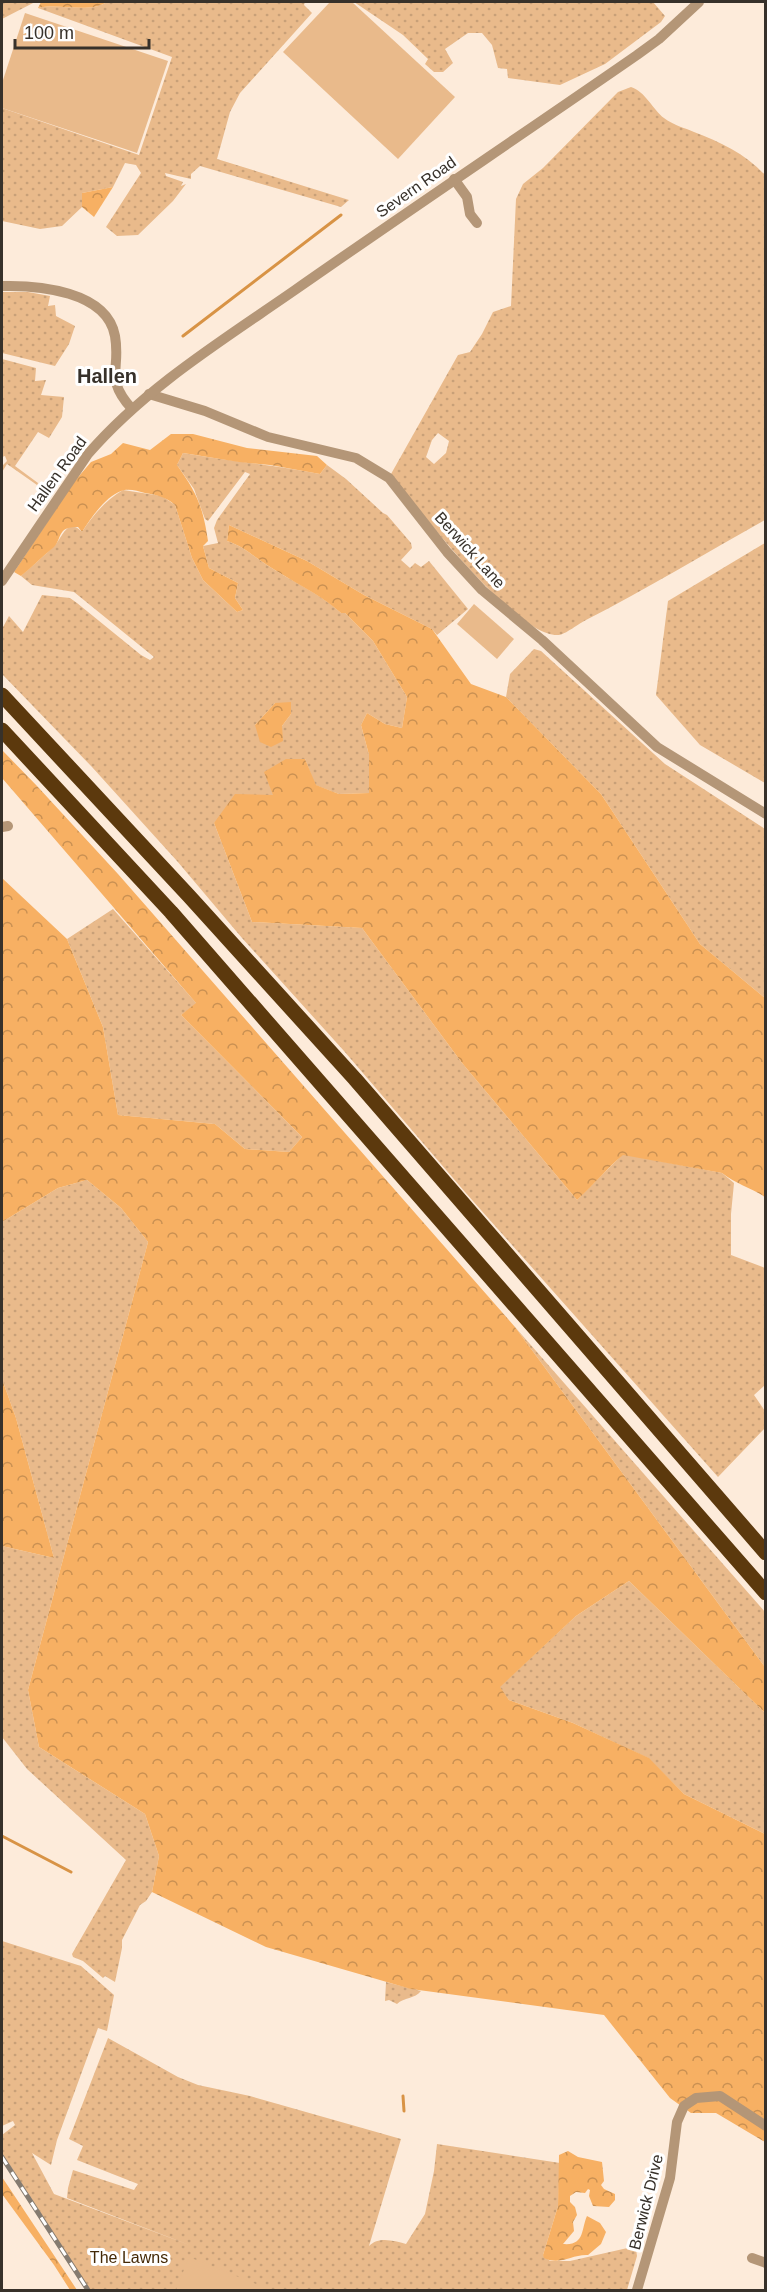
<svg xmlns="http://www.w3.org/2000/svg" width="767" height="2292" font-family="Arial,sans-serif">
  <style>
    .grass { fill: url(#grass-dots); fill-rule: evenodd }
    .forest { fill: url(#forest-crowns) }
    .pitch { fill: #e9ba8b }
    .lines { fill: none; stroke-linecap: round; stroke-linejoin: round }
    .stream { stroke: #d89345; stroke-width: 3 }
    .minor { stroke: #b49677; stroke-width: 10 }
    .highway { stroke: #5c390d; stroke-width: 15 }
    .rail-casing { stroke: #857b70; stroke-width: 5 }
    .rail { stroke: #fff; stroke-width: 3; stroke-dasharray: 9; stroke-linecap: butt }
    .labels { text-anchor: middle; dominant-baseline: central; stroke-width: 6; stroke-linejoin: round; paint-order: stroke }
    .street-label { font-size: 16px; fill: #37312a; stroke: #fff }
    .park-label { font-size: 16px; fill: #442906; stroke: #fff }
    .quarter-label { font-size: 20px; font-weight: bold; fill: #37312a; stroke: #fff }
  </style>
  <defs>
    <pattern id="grass-dots" width="8" height="8" patternUnits="userSpaceOnUse" patternTransform="scale(1.5)"><rect width="8" height="8" fill="#e9ba8b"/><path d="M2 2h.1M6 6h.1" fill="none" stroke="#c8a078" stroke-width="1.8" stroke-linecap="round"/></pattern>
    <pattern id="forest-crowns" width="20" height="18" patternUnits="userSpaceOnUse" patternTransform="scale(1.5)"><rect width="20" height="18" fill="#f7b063"/><path d="M2 6a3 3 0 1 1 6 0M12 15a3 3 0 1 1 6 0" fill="none" stroke="#c99052"/></pattern>
  </defs>
  <rect width="100%" height="100%" fill="#fdebda"/>
  <g class="grass">
    <path d="M 2,2 L 35,2 L 2,19 Z"/>
    <path d="M 107,2 L 305,2 L 304,5 L 312,13 L 240,93 L 230,112 L 217,159 L 349,200 L 341,207 L 200,166 L 191,174 L 191,179 L 165,173 L 166,176 L 183,182 L 181,186 L 186,184 L 173,201 L 138,235 L 117,236 L 106,227 L 141,173 L 136,165 L 125,163 L 113,187 L 82,193 L 82,207 L 62,226 L 40,229 L 2,221 L 2,108 L 139,155 L 172,57 L 38,8 C 60,3 88,14 107,2 Z"/>
    <path d="M 354,2 L 653,2 L 665,16 L 661,22 L 605,64 L 560,85 L 508,78 L 507,69 L 498,68 L 492,45 L 482,33 L 468,33 L 445,49 L 453,63 L 443,72 L 434,72 L 425,64 L 428,59 L 403,35 Z"/>
    <path d="M 631,87 C 645,91 653,110 664,118 C 673,125 685,128 694,132 C 720,142 746,154 765,175 L 765,520 C 706,553 647,589 586,620 C 580,623 564,635 559,635 C 517,639 417,507 391,474 L 458,355 L 470,352 L 482,334 L 493,312 L 511,306 L 516,199 L 523,184 L 543,168 L 618,92 ZM 438,433 L 449,441 L 446,453 L 434,464 L 426,457 L 432,440 Z"/>
    <path d="M 2,292 L 28,292 L 50,296 L 48,306 L 55,305 L 56,316 L 75,326 L 69,344 L 55,366 L 2,353 Z"/>
    <path d="M 2,359 L 36,368 L 35,381 L 46,380 L 41,395 L 64,397 L 62,417 L 49,438 L 38,432 L 15,466 L 38,483 L 37,485 L 7,464 L 2,472 L 2,466 L 7,461 L 5,456 L 2,457 Z"/>
    <path d="M 183,453 C 229,461 275,465 320,474 L 327,465 L 346,479 L 383,513 L 387,515 L 411,543 L 412,548 L 401,560 L 410,568 L 415,563 L 421,567 L 429,561 L 468,609 L 437,635 L 432,629 L 364,595 L 307,561 L 229,525 L 227,541 C 243,546 253,556 267,565 C 292,582 318,592 341,613 L 344,612 L 373,641 L 407,697 L 402,728 L 385,724 L 367,713 L 361,725 L 369,755 L 369,793 L 339,794 L 315,785 L 305,759 L 273,795 L 214,823 L 252,922 L 362,928 L 462,1063 L 577,1200 L 623,1154 L 722,1173 L 734,1183 L 731,1214 L 731,1255 L 765,1268 L 765,1385 L 754,1395 L 765,1411 L 765,1428 L 718,1477 L 465,1192 L 344,1051 L 242,938 L 177,861 L 92,767 L 2,674 L 2,610 L 2,629 L 9,616 L 23,632 L 42,595 L 70,598 L 77,603 L 141,655 L 150,660 L 154,657 L 74,592 L 32,585 L 21,576 C 31,567 44,556 54,546 C 62,539 67,516 82,532 C 93,515 106,500 123,490 L 162,496 L 175,505 L 192,558 L 203,580 L 237,612 L 243,610 L 235,598 L 238,583 L 209,568 L 203,546 L 218,543 L 214,528 L 217,520 L 250,474 L 245,472 L 208,521 L 205,519 L 194,489 L 177,465 ZM 275,703 L 291,714 L 282,726 L 255,725 Z"/>
    <path d="M 765,543 L 765,783 L 700,745 L 656,695 L 668,601 Z"/>
    <path d="M 534,649 L 541,651 L 665,764 L 765,829 L 765,998 L 700,944 L 601,794 L 506,697 L 510,674 Z"/>
    <path d="M 113,909 L 197,1004 L 181,1015 L 302,1137 L 289,1152 L 245,1149 L 215,1124 L 118,1115 L 103,1027 L 67,939 Z"/>
    <path d="M 87,1180 L 121,1208 L 148,1242 L 28,1690 L 39,1747 L 145,1814 L 159,1856 L 152,1892 L 146,1901 L 140,1905 L 122,1940 L 122,1948 L 115,1982 L 105,1976 L 103,1978 L 83,1961 L 73,1957 L 72,1954 L 126,1860 L 27,1769 L 2,1737 L 2,1546 L 54,1558 L 16,1418 L 2,1379 L 2,1222 L 58,1188 Z"/>
    <path d="M 515,1327 L 765,1612 L 765,1667 Z"/>
    <path d="M 629,1581 L 765,1713 L 765,1834 L 684,1794 L 648,1758 L 573,1723 L 509,1700 L 499,1687 L 576,1616 Z"/>
    <path d="M 2,1941 L 81,1966 L 114,1995 L 107,2031 L 98,2028 L 57,2140 L 51,2165 L 32,2153 L 54,2194 L 192,2246 L 67,2198 L 68,2188 L 73,2170 L 134,2190 L 138,2184 L 77,2160 L 83,2146 L 69,2139 L 108,2038 L 178,2077 L 198,2085 L 250,2096 L 401,2139 L 369,2246 C 379,2236 394,2241 406,2244 L 425,2214 L 434,2171 L 437,2144 L 560,2163 L 558,2206 L 543,2255 L 550,2261 L 570,2261 L 632,2247 L 636,2249 L 637,2256 L 627,2290 L 90,2290 L 2,2153 L 2,2135 L 15,2125 L 13,2121 L 2,2126 Z"/>
    <path d="M 386,1982 L 421,1991 C 415,1999 404,1997 397,2004 L 389,2000 L 385,2001 Z"/>
  </g>
  <g class="forest">
    <path d="M 41,2 L 107,2 C 88,14 60,3 38,8 Z"/>
    <path d="M 113,187 L 94,217 L 82,207 L 82,193 Z"/>
    <path d="M 171,434 L 193,434 L 247,448 L 317,456 L 327,465 L 320,474 L 270,465 L 239,462 L 183,453 L 177,465 C 197,493 203,507 208,541 L 203,546 L 209,568 L 238,583 L 235,598 L 243,610 L 237,612 L 203,580 L 192,558 L 175,505 C 166,497 157,495 145,493 C 138,491 128,488 121,491 C 105,497 91,518 82,532 L 78,527 C 73,527 69,527 64,530 C 59,534 59,542 54,547 C 43,556 32,567 21,576 L 14,572 L 74,482 L 91,462 L 111,454 L 123,443 L 150,450 Z"/>
    <path d="M 229,525 L 307,561 L 364,595 L 432,629 L 471,684 L 506,697 L 601,794 L 700,944 L 765,998 L 765,1197 C 751,1188 736,1184 722,1173 L 623,1155 C 606,1169 594,1185 577,1200 L 462,1063 L 362,928 L 252,922 L 214,823 L 235,794 L 273,795 L 264,772 L 286,759 L 305,759 L 316,785 L 339,794 L 369,793 L 369,755 L 361,725 L 367,713 L 385,724 L 402,728 L 407,697 L 373,641 L 345,613 L 341,613 C 319,593 292,582 267,565 C 253,556 243,546 227,541 Z"/>
    <path d="M 291,702 L 291,714 L 282,726 L 283,741 L 271,747 L 260,742 L 255,725 L 275,703 Z"/>
    <path d="M 2,750 L 37,786 L 118,874 L 515,1327 L 765,1667 L 765,1713 L 629,1581 L 576,1616 L 500,1687 L 509,1700 L 573,1723 L 649,1758 L 684,1794 L 765,1834 L 765,2142 L 716,2113 L 691,2113 L 670,2098 L 604,2015 L 411,1989 L 266,1947 L 152,1892 L 159,1856 L 145,1814 L 39,1747 L 28,1690 L 148,1242 L 121,1208 L 87,1180 L 58,1188 L 2,1222 L 2,878 L 67,939 L 103,1027 L 118,1115 L 215,1124 L 245,1149 L 289,1152 L 302,1137 L 181,1015 L 196,1003 L 2,778 Z"/>
    <path d="M 2,1379 L 16,1418 L 54,1558 L 2,1546 Z"/>
    <path d="M 568,2151 L 578,2157 L 602,2162 L 604,2181 L 601,2185 L 604,2189 L 615,2194 L 615,2200 L 609,2207 L 593,2206 L 589,2196 L 590,2190 L 588,2189 L 585,2193 L 576,2192 L 570,2196 L 570,2202 L 575,2207 L 577,2215 L 573,2222 L 574,2231 L 563,2244 C 585,2246 581,2229 587,2216 L 600,2223 L 606,2232 L 601,2244 L 588,2255 C 572,2254 560,2266 544,2258 L 543,2255 L 558,2206 L 559,2155 Z"/>
    <path d="M 2,2177 L 77,2290 L 70,2290 L 54,2265 L 2,2194 Z"/>
  </g>
  <g class="pitch">
    <path d="M 330,2 L 352,2 L 455,97 L 398,159 L 283,52 Z"/>
    <path d="M 25,13 L 168,61 L 137,153 L 2,108 L 2,83 Z"/>
    <path d="M 474,604 L 514,639 L 497,659 L 457,624 Z"/>
    <path d="M 189,2257 L 271,2290 L 176,2290 Z"/>
  </g>
  <g class="lines">
    <g class="stream">
      <path d="M 183,336 L 341,215"/>
      <path d="M 2,1836 L 71,1872"/>
      <path d="M 403,2096 L 404,2111"/>
    </g>
    <g class="minor">
      <path d="M 454,179 L 467,197 L 470,214 L 477,223"/>
      <path d="M 2,286 C 38,285 107,291 115,336 C 121,370 104,378 132,409"/>
      <path d="M 149,394 L 205,411 L 268,437 L 356,458 L 389,478 L 447,552 L 482,590 L 542,640 L 657,747 L 766,814"/>
      <path d="M 2,581 L 88,454 C 146,387 223,340 295,290 C 408,211 523,134 637,55 L 659,39 L 699,2"/>
      <path d="M 2,827 L 8,826"/>
      <path d="M 752,2258 L 766,2263"/>
      <path d="M 637,2290 L 670,2178 L 677,2122 L 684,2106 L 696,2098 L 720,2096 L 766,2126"/>
    </g>
    <g class="highway">
      <path d="M 2,695 L 189,896 L 355,1079 L 766,1553"/>
      <path d="M 2,730 L 171,912 L 766,1593"/>
    </g>
    <defs>
      <path id="rail" d="M 2,2157 L 88,2290"/>
    </defs>
    <use href="#rail" class="rail-casing"/>
    <use href="#rail" class="rail"/>
  </g>
  <g class="labels">
    <g class="street-label">
      <text transform="translate(416 187) rotate(-35)">Severn Road</text>
      <text transform="translate(57 474) rotate(-54)">Hallen Road</text>
      <text transform="translate(470 550) rotate(48)">Berwick Lane</text>
      <text transform="translate(646 2202) rotate(-76)">Berwick Drive</text>
    </g>
    <g class="park-label">
      <text x="129" y="2257">The Lawns</text>
    </g>
    <g class="quarter-label">
      <text x="107" y="376">Hallen</text>
    </g>
  </g>
  <rect width="767" height="2292" fill="none" stroke="#37312a" stroke-width="6"/>
  <path d="M15 39v9h134v-9" fill="none" stroke="#37312a" stroke-width="3"/>
  <text x="24" y="39" font-size="18" fill="#37312a" stroke="#ffffff" stroke-width="4.5" paint-order="stroke">100 m</text>
</svg>
